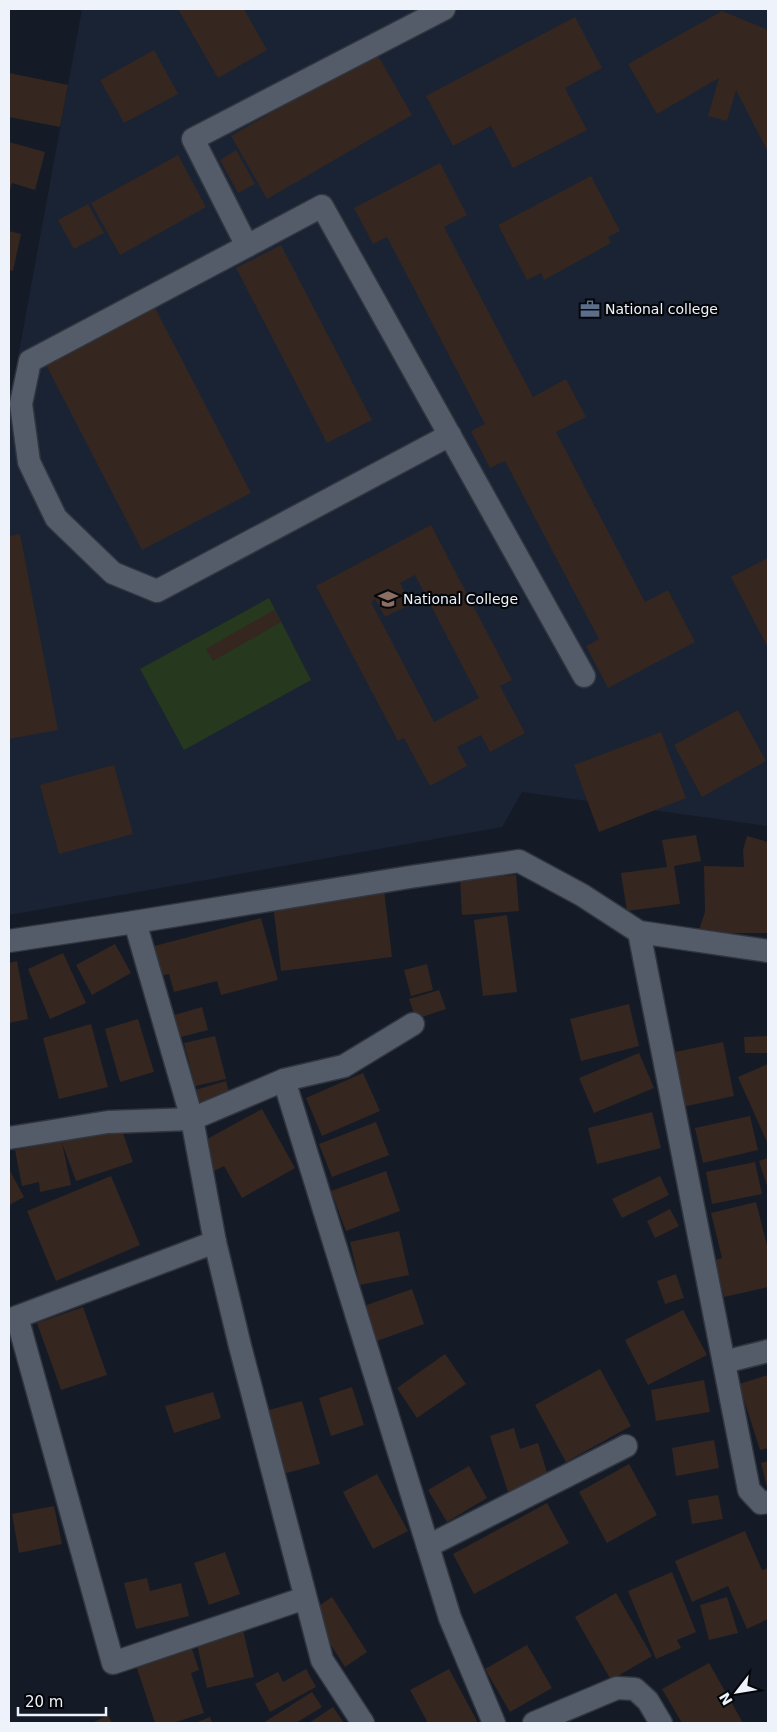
<svg xmlns="http://www.w3.org/2000/svg" width="777" height="1732" font-family="'DejaVu Sans',sans-serif">
  <style>
    .built { fill: #192334 }
    .green { fill: #26381e }
    .building { fill: #35261f; fill-rule: evenodd }
    .lines { fill: none; stroke-linecap: round; stroke-linejoin: round }
    .minor-casing { stroke: #31353e; stroke-width: 25 }
    .minor { stroke: #545c6a; stroke-width: 22 }
    .labels { text-anchor: middle; dominant-baseline: central; stroke-width: 4.5; stroke-linejoin: round; paint-order: stroke }
    .poi-label { font-size: 14px; fill: #eef3fb; stroke: #04060a; text-anchor: start }
  </style>
  <rect width="100%" height="100%" fill="#141b27"/>
  <path class="built" d="M 82,9 L 768,9 L 768,826 L 522,792 L 502,827 L 9,915 L 9,406 Z"/>
  <path class="green" d="M 269,598 L 311,680 L 184,750 L 140,669 Z"/>
  <g class="building">
    <path d="M 178,9 L 244,9 L 267,50 L 218,78 Z"/>
    <path d="M 722,11 L 766,29 L 768,33 L 768,152 L 736,90 L 727,121 L 708,116 L 719,78 L 657,114 L 628,64 Z"/>
    <path d="M 575,17 L 602,68 L 565,88 L 587,130 L 513,168 L 491,126 L 453,146 L 426,96 Z"/>
    <path d="M 154,50 L 178,94 L 124,123 L 100,80 Z"/>
    <path d="M 376,52 L 412,115 L 267,199 L 231,136 Z"/>
    <path d="M 9,73 L 68,85 L 60,127 L 9,117 Z"/>
    <path d="M 9,142 L 45,152 L 35,190 L 12,183 L 9,193 Z"/>
    <path d="M 236,150 L 255,184 L 238,193 L 220,160 Z"/>
    <path d="M 178,155 L 206,207 L 120,255 L 91,203 Z"/>
    <path d="M 440,163 L 467,215 L 444,227 L 533,397 L 566,379 L 586,417 L 556,432 L 645,602 L 668,590 L 695,642 L 608,688 L 586,646 L 599,639 L 505,461 L 490,468 L 471,431 L 485,424 L 387,237 L 373,244 L 354,208 Z"/>
    <path d="M 591,176 L 620,231 L 608,237 L 611,243 L 544,280 L 541,273 L 527,280 L 498,225 Z"/>
    <path d="M 88,204 L 104,233 L 74,249 L 58,220 Z"/>
    <path d="M 9,231 L 21,234 L 13,271 L 9,270 Z"/>
    <path d="M 281,245 L 372,420 L 327,443 L 236,268 Z"/>
    <path d="M 153,304 L 251,493 L 142,550 L 44,361 Z"/>
    <path d="M 431,525 L 512,680 L 500,686 L 525,733 L 490,752 L 481,735 L 457,747 L 467,766 L 430,786 L 404,738 L 398,741 L 316,586 ZM 415,575 L 479,698 L 434,722 L 371,602 L 375,599 L 385,617 L 411,604 L 400,583 Z"/>
    <path d="M 20,534 L 58,730 L 9,739 L 9,536 Z"/>
    <path d="M 768,558 L 768,648 L 731,577 Z"/>
    <path d="M 274,610 L 281,622 L 213,661 L 206,649 Z"/>
    <path d="M 738,710 L 766,761 L 702,797 L 674,745 Z"/>
    <path d="M 661,732 L 686,798 L 599,832 L 574,765 Z"/>
    <path d="M 114,765 L 133,834 L 59,854 L 40,785 Z"/>
    <path d="M 696,835 L 701,861 L 674,866 L 680,904 L 627,911 L 621,873 L 667,867 L 662,840 Z"/>
    <path d="M 747,836 L 768,842 L 768,933 L 698,933 L 705,912 L 704,866 L 744,867 L 743,850 Z"/>
    <path d="M 516,875 L 519,911 L 462,915 L 460,879 Z"/>
    <path d="M 384,890 L 392,957 L 281,971 L 273,904 Z"/>
    <path d="M 507,915 L 517,992 L 483,996 L 474,920 Z"/>
    <path d="M 261,918 L 278,980 L 221,995 L 217,981 L 174,992 L 169,974 L 155,977 L 147,948 Z"/>
    <path d="M 115,944 L 131,973 L 92,995 L 76,965 Z"/>
    <path d="M 63,953 L 86,1003 L 50,1019 L 28,969 Z"/>
    <path d="M 17,961 L 28,1019 L 9,1023 L 9,963 Z"/>
    <path d="M 427,964 L 433,990 L 411,996 L 404,970 Z"/>
    <path d="M 439,990 L 446,1009 L 416,1019 L 409,999 Z"/>
    <path d="M 629,1004 L 639,1046 L 581,1061 L 570,1019 Z"/>
    <path d="M 202,1007 L 208,1030 L 177,1038 L 171,1016 Z"/>
    <path d="M 138,1019 L 154,1072 L 120,1082 L 105,1029 Z"/>
    <path d="M 91,1024 L 108,1087 L 59,1099 L 43,1038 Z"/>
    <path d="M 215,1036 L 226,1079 L 195,1086 L 184,1043 Z"/>
    <path d="M 768,1036 L 768,1053 L 745,1053 L 744,1037 Z"/>
    <path d="M 723,1042 L 734,1096 L 682,1107 L 670,1053 Z"/>
    <path d="M 639,1053 L 654,1088 L 594,1113 L 579,1078 Z"/>
    <path d="M 768,1064 L 768,1141 L 767,1142 L 738,1077 Z"/>
    <path d="M 363,1073 L 380,1111 L 322,1136 L 306,1098 Z"/>
    <path d="M 226,1081 L 230,1095 L 199,1104 L 195,1090 Z"/>
    <path d="M 262,1109 L 295,1168 L 242,1198 L 224,1166 L 214,1171 L 198,1144 Z"/>
    <path d="M 652,1112 L 661,1148 L 597,1164 L 588,1128 Z"/>
    <path d="M 750,1116 L 758,1150 L 703,1163 L 695,1128 Z"/>
    <path d="M 119,1122 L 133,1162 L 76,1181 L 62,1143 L 71,1185 L 40,1192 L 39,1182 L 22,1186 L 15,1150 L 62,1141 Z"/>
    <path d="M 376,1122 L 389,1155 L 332,1177 L 319,1144 Z"/>
    <path d="M 768,1158 L 768,1189 L 759,1161 Z"/>
    <path d="M 755,1162 L 762,1194 L 712,1204 L 706,1172 Z"/>
    <path d="M 9,1169 L 24,1197 L 9,1205 Z"/>
    <path d="M 386,1171 L 400,1211 L 346,1231 L 331,1191 Z"/>
    <path d="M 111,1176 L 140,1245 L 56,1281 L 27,1211 Z"/>
    <path d="M 660,1176 L 669,1195 L 622,1218 L 612,1199 Z"/>
    <path d="M 756,1202 L 768,1249 L 768,1287 L 724,1297 L 715,1260 L 722,1258 L 711,1213 Z"/>
    <path d="M 670,1209 L 679,1226 L 655,1238 L 647,1221 Z"/>
    <path d="M 399,1231 L 409,1275 L 360,1285 L 350,1242 Z"/>
    <path d="M 676,1274 L 684,1298 L 665,1304 L 657,1281 Z"/>
    <path d="M 412,1289 L 424,1324 L 377,1341 L 364,1306 Z"/>
    <path d="M 83,1307 L 107,1375 L 61,1390 L 37,1323 Z"/>
    <path d="M 683,1310 L 707,1355 L 648,1385 L 625,1340 Z"/>
    <path d="M 445,1354 L 466,1384 L 417,1418 L 397,1388 Z"/>
    <path d="M 600,1369 L 631,1426 L 566,1462 L 535,1405 Z"/>
    <path d="M 768,1375 L 768,1448 L 760,1450 L 739,1384 Z"/>
    <path d="M 704,1380 L 710,1412 L 656,1421 L 651,1390 Z"/>
    <path d="M 352,1387 L 364,1425 L 331,1436 L 319,1398 Z"/>
    <path d="M 213,1392 L 221,1418 L 174,1433 L 165,1406 Z"/>
    <path d="M 302,1401 L 320,1464 L 283,1474 L 265,1411 Z"/>
    <path d="M 514,1428 L 520,1449 L 538,1443 L 549,1479 L 508,1492 L 490,1436 Z"/>
    <path d="M 714,1440 L 719,1468 L 676,1476 L 672,1448 Z"/>
    <path d="M 768,1461 L 768,1491 L 761,1463 Z"/>
    <path d="M 629,1464 L 657,1515 L 607,1543 L 579,1492 Z"/>
    <path d="M 469,1466 L 487,1498 L 447,1522 L 428,1490 Z"/>
    <path d="M 377,1474 L 408,1531 L 373,1549 L 343,1492 Z"/>
    <path d="M 718,1495 L 723,1519 L 692,1524 L 688,1500 Z"/>
    <path d="M 547,1503 L 569,1543 L 474,1594 L 453,1554 Z"/>
    <path d="M 54,1506 L 62,1544 L 19,1553 L 12,1514 Z"/>
    <path d="M 745,1531 L 762,1570 L 768,1568 L 768,1619 L 747,1629 L 728,1586 L 692,1602 L 675,1561 Z"/>
    <path d="M 225,1552 L 240,1594 L 209,1605 L 194,1563 Z"/>
    <path d="M 672,1572 L 696,1632 L 677,1640 L 681,1648 L 656,1659 L 628,1591 Z"/>
    <path d="M 147,1578 L 150,1591 L 181,1583 L 189,1616 L 136,1629 L 124,1583 Z"/>
    <path d="M 616,1593 L 652,1656 L 611,1680 L 575,1617 Z"/>
    <path d="M 332,1597 L 367,1652 L 345,1667 L 310,1612 Z"/>
    <path d="M 727,1597 L 738,1633 L 709,1640 L 700,1605 Z"/>
    <path d="M 243,1630 L 254,1677 L 207,1688 L 196,1640 Z"/>
    <path d="M 527,1645 L 552,1688 L 510,1712 L 485,1669 Z"/>
    <path d="M 191,1646 L 199,1670 L 191,1673 L 204,1713 L 173,1723 L 155,1723 L 136,1665 Z"/>
    <path d="M 709,1663 L 743,1723 L 682,1723 L 662,1689 Z"/>
    <path d="M 306,1669 L 316,1687 L 270,1712 L 255,1684 L 278,1672 L 283,1682 Z"/>
    <path d="M 449,1669 L 478,1723 L 428,1723 L 410,1690 Z"/>
    <path d="M 312,1692 L 322,1707 L 296,1723 L 263,1723 Z"/>
    <path d="M 333,1707 L 344,1723 L 309,1723 Z"/>
    <path d="M 108,1715 L 112,1723 L 92,1723 Z"/>
    <path d="M 210,1717 L 212,1723 L 195,1723 Z"/>
  </g>
  <g class="lines">
    <defs>
      <g id="minor">
        <path d="M 444,9 L 193,139 L 247,246 L 322,206 L 584,676"/>
        <path d="M 247,246 L 30,361 L 21,404 L 29,462 L 56,518 L 113,573 L 157,591 L 450,435"/>
        <path d="M 135,922 L 192,1119 L 215,1242 L 240,1346 L 322,1660 L 363,1723"/>
        <path d="M 639,932 L 749,1490 L 761,1503 L 768,1502"/>
        <path d="M 9,941 L 135,922 L 410,877 L 519,861 L 582,895 L 639,932 L 768,951"/>
        <path d="M 284,1080 L 450,1618 L 494,1723"/>
        <path d="M 9,1138 L 108,1122 L 192,1119 L 284,1080 L 344,1066 L 413,1024"/>
        <path d="M 17,1317 L 113,1663 L 305,1598"/>
        <path d="M 9,1320 L 215,1242"/>
        <path d="M 724,1362 L 768,1351"/>
        <path d="M 428,1546 L 626,1446"/>
        <path d="M 534,1723 L 617,1688 L 635,1689 L 648,1701 L 661,1723"/>
      </g>
    </defs>
    <use href="#minor" class="minor-casing"/>
    <use href="#minor" class="minor"/>
  </g>
  <defs>
    <symbol id="office-bare" viewBox="-9 -9 18 18"><path d="M-6-3h4V-5.5h4V-3h4V5H-6ZM-1-4.5V-3h2v-1.5ZM-6 0V1H6V0Z" fill="#5c6f8a" stroke="#04060a" stroke-width="2.5" paint-order="stroke"/></symbol>
    <symbol id="university-bare" viewBox="-9 -9 18 18"><path d="M0-5L7-2L0 1L-7-2ZM-4 1L0 2.5L4 1V4Q0 6-4 4Z" fill="#8d6e63" stroke="#04060a" stroke-width="2.5" paint-order="stroke"/></symbol>
  </defs>
  <g fill-rule="evenodd">
    <use href="#office-bare" x="576" y="295" width="28" height="28"/>
    <use href="#university-bare" x="374" y="585" width="28" height="28"/>
  </g>
  <g class="labels">
    <g class="poi-label">
      <text x="605" y="309">National college</text>
      <text x="403" y="599">National College</text>
    </g>
  </g>
  <rect width="777" height="1732" fill="none" stroke="#eef3fb" stroke-width="20"/>
  <g transform="translate(737 1692) rotate(239)" stroke="#04060a" stroke-width="4" paint-order="stroke">
  <path d="M0-4L9 19L0 12L-9 19Z" fill="#eef3fb"/>
  <text y="-8" font-size="14" font-weight="bold" text-anchor="middle" fill="#eef3fb">N</text>
  </g>
  <path d="M18 1707v8h88v-8" fill="none" stroke="#eef3fb" stroke-width="2.5"/>
  <text x="25" y="1707" font-size="15" fill="#eef3fb" stroke="#04060a" stroke-width="4" paint-order="stroke">20 m</text>
</svg>
